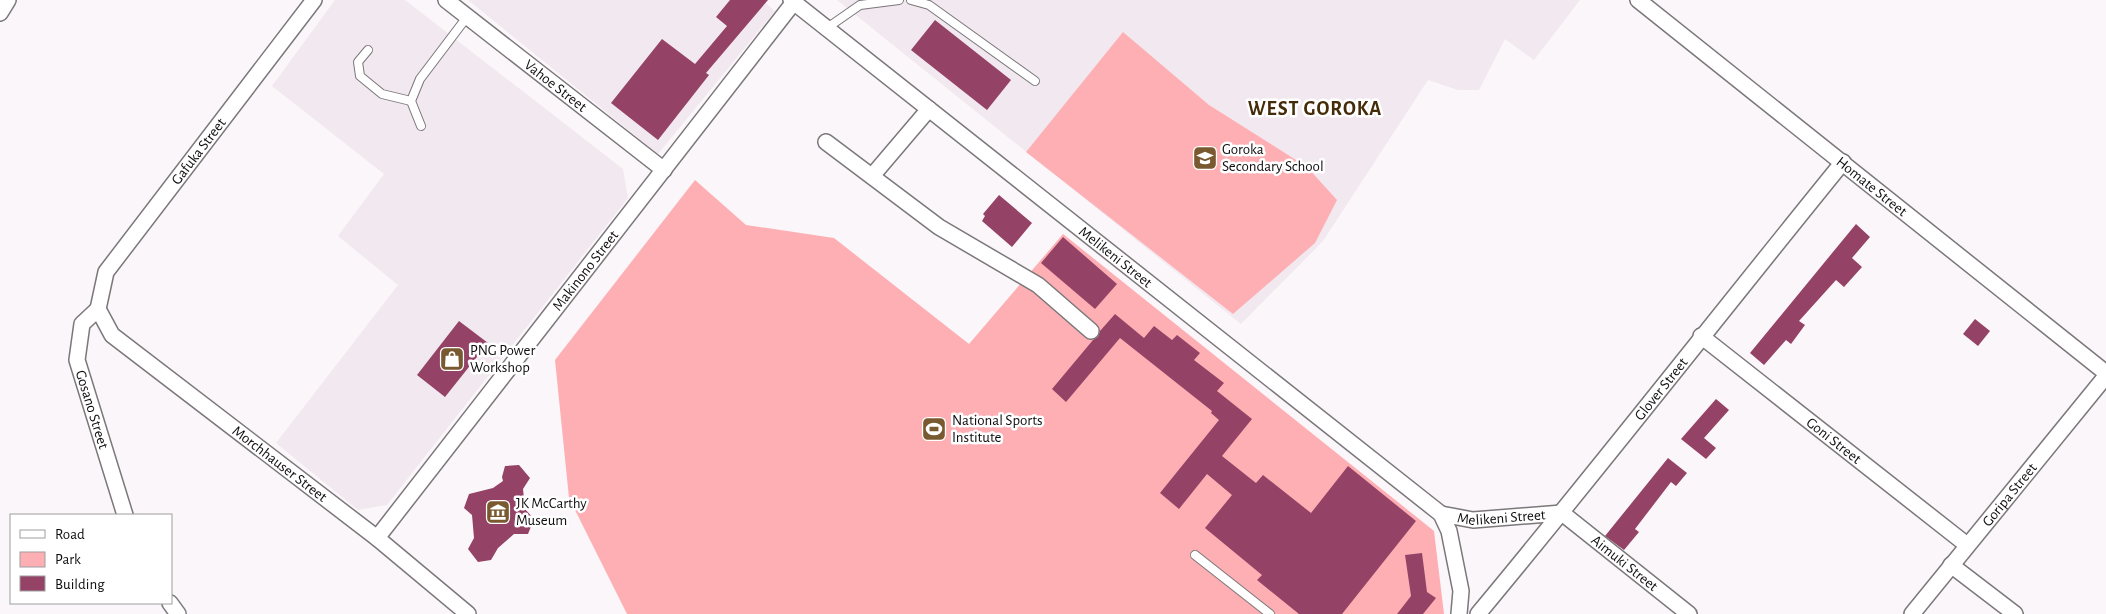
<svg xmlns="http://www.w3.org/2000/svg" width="2106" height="614" font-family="'Alegreya Sans',sans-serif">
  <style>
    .built { fill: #f2e8ef }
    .green { fill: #feafb4 }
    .building { fill: #944265 }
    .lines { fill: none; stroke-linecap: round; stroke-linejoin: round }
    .service-casing { stroke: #7b777a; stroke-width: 10 }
    .minor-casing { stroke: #7b777a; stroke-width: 18 }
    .service { stroke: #fff; stroke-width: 8 }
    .minor { stroke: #fff; stroke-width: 15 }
    .labels { text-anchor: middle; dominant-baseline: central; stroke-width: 5; stroke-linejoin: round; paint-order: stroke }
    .street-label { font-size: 15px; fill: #0f0d0e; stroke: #fff }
    .poi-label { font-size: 15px; fill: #0f0d0e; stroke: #fff; text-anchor: start }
    .district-label { font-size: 20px; font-weight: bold; letter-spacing: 1px; fill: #442c09; stroke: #fff }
  </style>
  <rect width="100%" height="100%" fill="#fbf6f9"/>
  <g class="built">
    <path d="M 335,0 L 405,0 L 623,169 L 628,198 L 387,505 L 358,510 L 276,443 L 398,285 L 338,236 L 384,174 L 272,86 Z"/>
    <path d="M 468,0 L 762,0 L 775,11 L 658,154 Z"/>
    <path d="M 837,0 L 1580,0 L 1534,60 L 1505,39 L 1479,90 L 1458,90 L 1428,80 L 1323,241 L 1241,324 Z"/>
  </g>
  <g class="green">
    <path d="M 1123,32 L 1209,105 L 1307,167 L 1337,200 L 1315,243 L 1233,314 L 1026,152 Z"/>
    <path d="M 695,180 L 746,225 L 834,238 L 969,344 L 1063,234 L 1434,531 L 1444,614 L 627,614 L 569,498 L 555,360 Z"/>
  </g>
  <g class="building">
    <path d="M 730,0 L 768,0 L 706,73 L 709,75 L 658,140 L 611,103 L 662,39 L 695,64 L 727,26 L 716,17 Z"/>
    <path d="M 935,20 L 1011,80 L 987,110 L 911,50 Z"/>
    <path d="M 999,195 L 1032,223 L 1012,247 L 982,221 L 985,216 L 983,214 Z"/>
    <path d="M 1856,224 L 1870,237 L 1852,258 L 1862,267 L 1844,287 L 1836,280 L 1799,321 L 1805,325 L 1791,344 L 1786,340 L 1764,365 L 1750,353 Z"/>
    <path d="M 1063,237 L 1117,284 L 1095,309 L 1041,263 Z"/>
    <path d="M 1115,314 L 1144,338 L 1154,326 L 1172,340 L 1177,335 L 1200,353 L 1194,360 L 1224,383 L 1217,391 L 1252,419 L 1222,456 L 1256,483 L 1263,475 L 1311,513 L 1348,466 L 1416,521 L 1342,614 L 1299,614 L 1257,580 L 1262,575 L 1205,528 L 1232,495 L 1207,474 L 1179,509 L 1160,493 L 1219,420 L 1211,413 L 1212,411 L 1120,338 L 1066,402 L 1052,389 L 1093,340 L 1098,337 L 1100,331 Z"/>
    <path d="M 1975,319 L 1990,331 L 1978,346 L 1963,334 Z"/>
    <path d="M 459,321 L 488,343 L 445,397 L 417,375 Z"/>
    <path d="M 1716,399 L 1729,410 L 1704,438 L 1716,448 L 1706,459 L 1681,439 Z"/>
    <path d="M 1668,458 L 1687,473 L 1676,486 L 1671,482 L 1635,529 L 1639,532 L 1624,550 L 1605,536 Z"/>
    <path d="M 519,465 L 530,478 L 523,489 L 525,509 L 534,519 L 528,534 L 514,534 L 498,548 L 491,560 L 478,562 L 468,549 L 474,538 L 472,515 L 464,508 L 469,494 L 493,488 L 503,481 L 502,477 L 505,466 Z"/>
    <path d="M 1422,553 L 1427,592 L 1436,598 L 1423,614 L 1397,614 L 1411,596 L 1405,555 Z"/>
  </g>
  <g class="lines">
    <defs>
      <g id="service">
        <path d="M 911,0 L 929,5 L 1035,81"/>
        <path d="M 827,28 L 860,5 L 899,0"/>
        <path d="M 368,50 L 358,62 L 360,76 L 382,94 L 411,101"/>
        <path d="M 421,126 L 411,101 L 420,79 L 467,17"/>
        <path d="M 1195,555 L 1270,614"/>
      </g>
      <g id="minor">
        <path id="s1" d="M 446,0 L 664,170"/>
        <path id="s2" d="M 791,0 L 1441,514 L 1449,531 L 1461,591 L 1459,614"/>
        <path id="s3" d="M 1638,0 L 2106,373"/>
        <path d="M 0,13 L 8,0"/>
        <path d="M 826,142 L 939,227 L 1038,285 L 1091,331"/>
        <path d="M 872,176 L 929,109"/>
        <path id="s4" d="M 98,309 L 112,335 L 377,538 L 468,614"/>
        <path id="s5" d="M 98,309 L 106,272 L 314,0"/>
        <path id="s6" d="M 98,309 L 82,324 L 77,360 L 125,515"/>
        <path id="s7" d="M 1701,336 L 1967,545"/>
        <path id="s8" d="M 1441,514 L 1473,520 L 1562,513 L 1689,614"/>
        <path id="s9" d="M 377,538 L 794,2"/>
        <path d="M 1951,565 L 2015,614"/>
        <path d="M 170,603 L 178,614"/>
        <path id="s10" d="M 1478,614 C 1602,465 1721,312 1843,162"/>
        <path id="s11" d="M 1912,614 L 2106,376"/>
      </g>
    </defs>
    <use href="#service" class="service-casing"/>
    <use href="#minor" class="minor-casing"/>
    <use href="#service" class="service"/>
    <use href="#minor" class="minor"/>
  </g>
  <defs>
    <symbol id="school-square" viewBox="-11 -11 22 22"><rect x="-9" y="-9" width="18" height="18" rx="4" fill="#79592f" stroke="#fff"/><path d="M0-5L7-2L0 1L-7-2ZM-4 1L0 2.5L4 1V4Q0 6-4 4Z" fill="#fff"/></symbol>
    <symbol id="shop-square" viewBox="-11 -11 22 22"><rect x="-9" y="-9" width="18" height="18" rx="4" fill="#79592f" stroke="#fff"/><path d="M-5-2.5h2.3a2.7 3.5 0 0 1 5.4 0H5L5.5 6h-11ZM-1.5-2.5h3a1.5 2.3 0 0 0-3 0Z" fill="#fff"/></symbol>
    <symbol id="stadium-square" viewBox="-11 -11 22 22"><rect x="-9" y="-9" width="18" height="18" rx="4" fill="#79592f" stroke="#fff"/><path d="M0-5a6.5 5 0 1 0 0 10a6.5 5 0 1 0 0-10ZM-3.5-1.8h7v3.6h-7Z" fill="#fff"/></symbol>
    <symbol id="museum-square" viewBox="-11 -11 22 22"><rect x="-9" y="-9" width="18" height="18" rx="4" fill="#79592f" stroke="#fff"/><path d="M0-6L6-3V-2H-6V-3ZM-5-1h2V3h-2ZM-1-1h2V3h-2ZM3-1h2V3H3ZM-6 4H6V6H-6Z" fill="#fff"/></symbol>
  </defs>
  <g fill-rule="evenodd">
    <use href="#school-square" x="1191" y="144" width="28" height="28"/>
    <use href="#shop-square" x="438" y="345" width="28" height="28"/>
    <use href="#stadium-square" x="920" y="415" width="28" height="28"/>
    <use href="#museum-square" x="484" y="498" width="28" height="28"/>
  </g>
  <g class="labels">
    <g class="street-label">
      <text stroke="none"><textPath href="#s1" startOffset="139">Vahoe Street</textPath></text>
      <text stroke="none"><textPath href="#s5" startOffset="190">Gafuka Street</textPath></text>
      <text stroke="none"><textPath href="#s3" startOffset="299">Homate Street</textPath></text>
      <text stroke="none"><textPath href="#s2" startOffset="414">Melikeni Street</textPath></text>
      <text stroke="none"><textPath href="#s9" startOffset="339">Makinono Street</textPath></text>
      <text stroke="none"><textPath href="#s10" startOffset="290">Glover Street</textPath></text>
      <text stroke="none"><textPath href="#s6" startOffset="110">Gosano Street</textPath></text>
      <text stroke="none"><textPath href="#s7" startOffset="169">Goni Street</textPath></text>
      <text stroke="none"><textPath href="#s4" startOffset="241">Morchhauser Street</textPath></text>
      <text stroke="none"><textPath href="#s11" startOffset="154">Goripa Street</textPath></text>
      <text stroke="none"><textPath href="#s8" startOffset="61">Melikeni Street</textPath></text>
      <text stroke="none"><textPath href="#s8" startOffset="202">Aimuki Street</textPath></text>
    </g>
    <g class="poi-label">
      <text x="1222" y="149">Goroka<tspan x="1222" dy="17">Secondary School</tspan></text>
      <text x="470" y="350">PNG Power<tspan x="470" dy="17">Workshop</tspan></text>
      <text x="952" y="420">National Sports<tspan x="952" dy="17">Institute</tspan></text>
      <text x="516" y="503">JK McCarthy<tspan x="516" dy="17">Museum</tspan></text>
    </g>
    <g class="district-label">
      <text x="1315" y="109">WEST GOROKA</text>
    </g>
  </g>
  <rect x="10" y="514" width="162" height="90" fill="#ffffff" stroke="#9f9e9f"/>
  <rect x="20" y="530" width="25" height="8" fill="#ffffff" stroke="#9f9e9f"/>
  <text x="55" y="539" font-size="15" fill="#0f0d0e">Road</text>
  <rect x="20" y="552" width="25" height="15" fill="#feafb4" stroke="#9f9e9f"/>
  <text x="55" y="564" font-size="15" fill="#0f0d0e">Park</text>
  <rect x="20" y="576" width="25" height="15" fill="#944265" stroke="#9f9e9f"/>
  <text x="55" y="589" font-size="15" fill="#0f0d0e">Building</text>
</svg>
